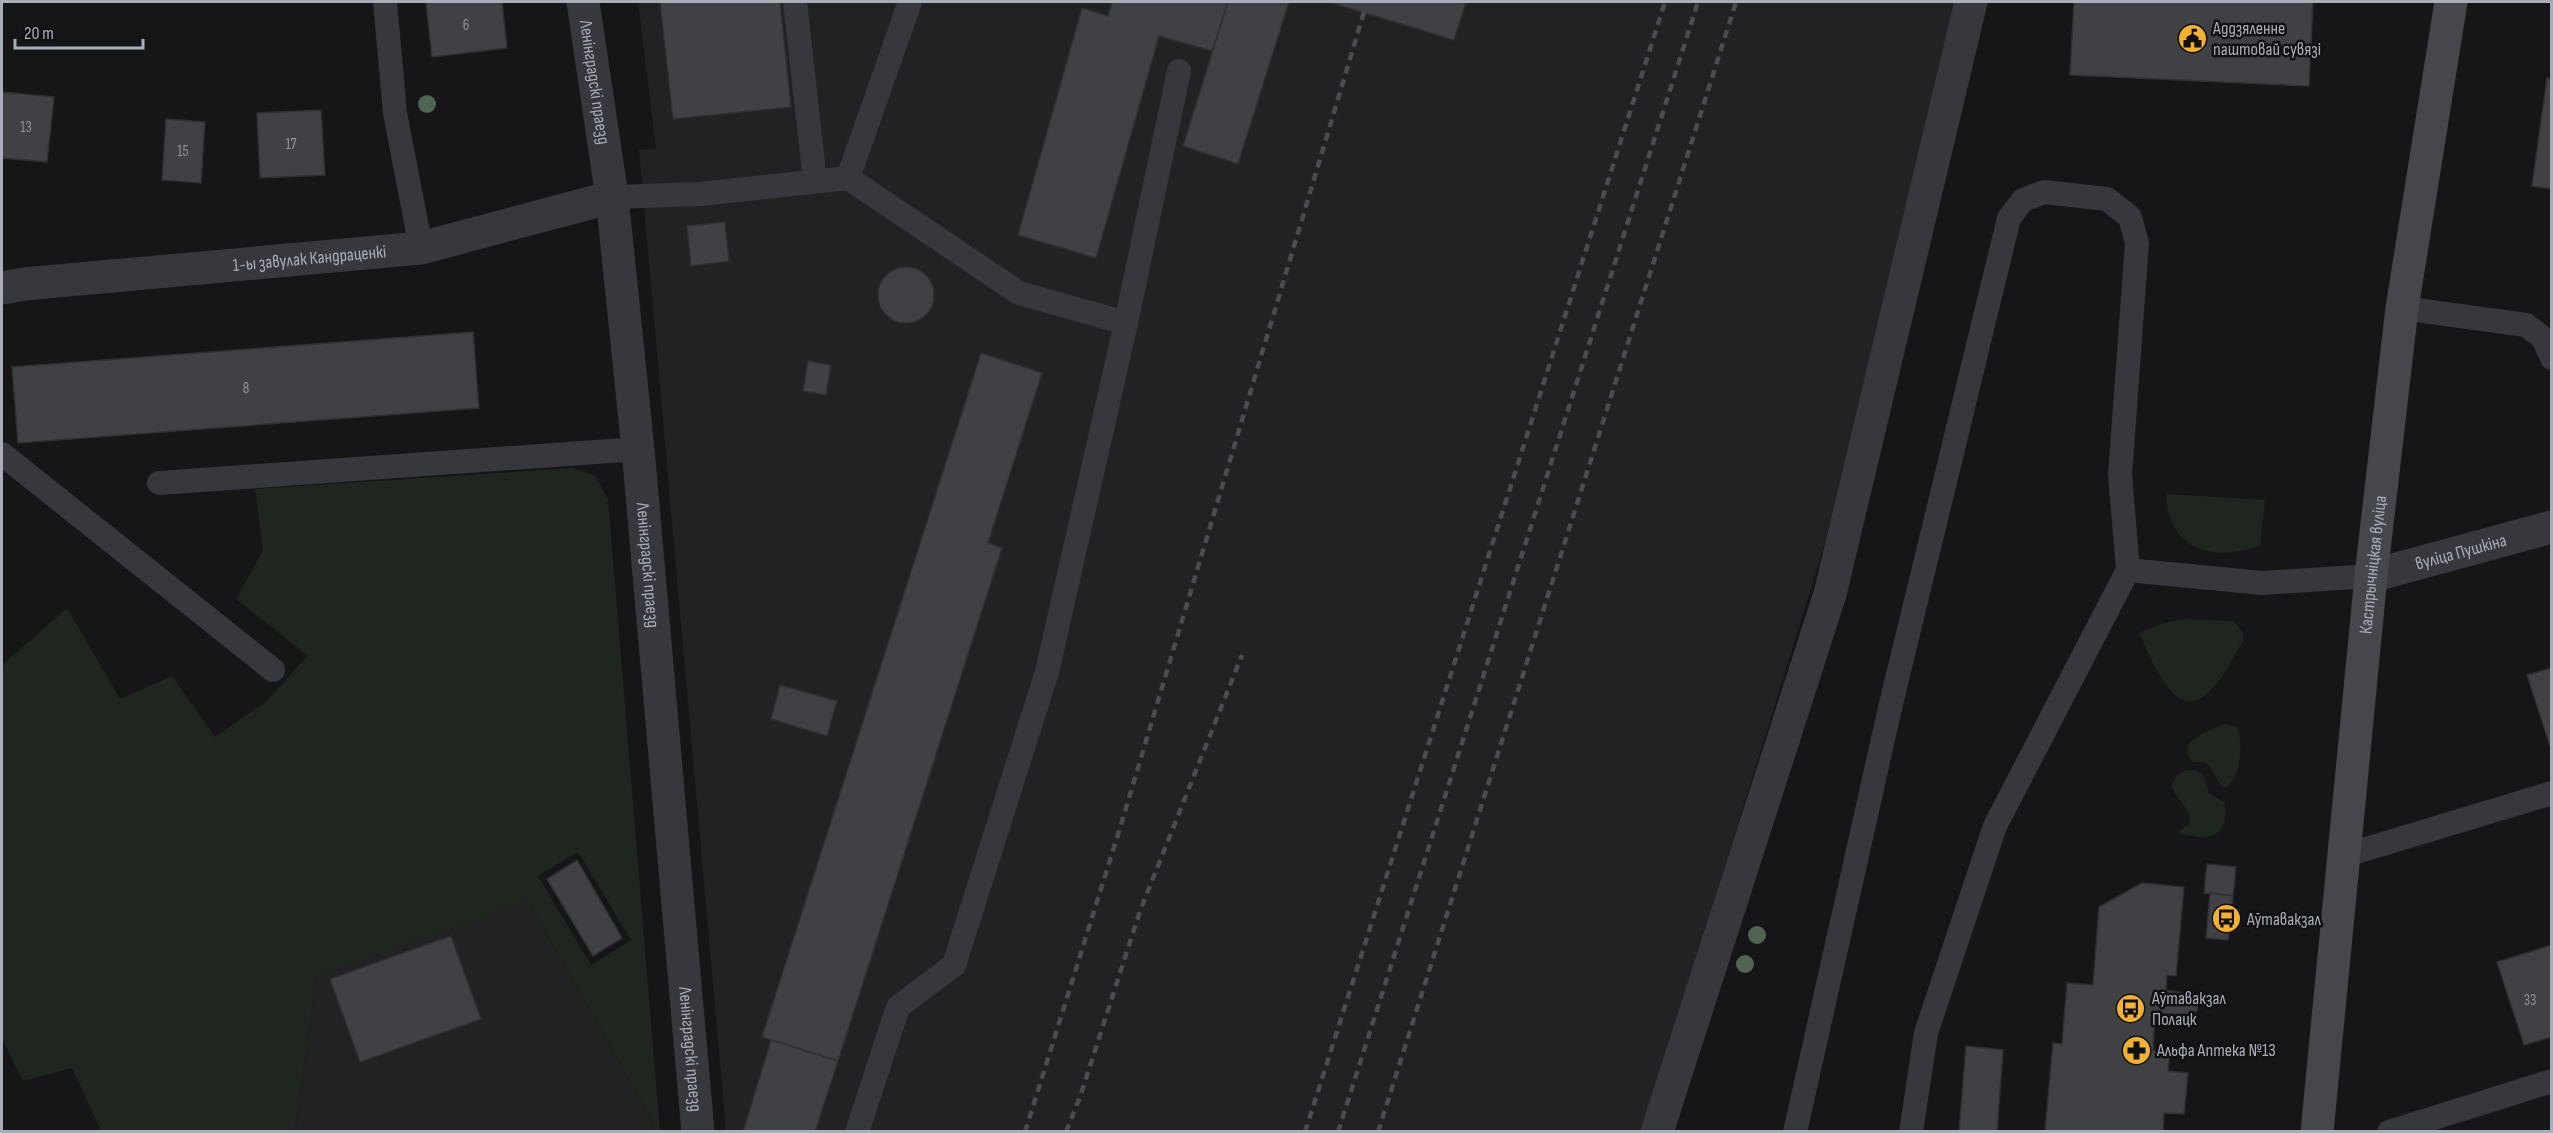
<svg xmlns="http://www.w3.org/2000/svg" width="2553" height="1133" font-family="'Sofia Sans Condensed',sans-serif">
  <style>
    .built { fill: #222225 }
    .green { fill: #1e261f; fill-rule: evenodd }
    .building { fill: #404145; stroke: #303034; stroke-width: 1.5 }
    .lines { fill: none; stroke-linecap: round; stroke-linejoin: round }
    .service { stroke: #37383d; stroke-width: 24 }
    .pedestrian { stroke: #37383d; stroke-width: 33 }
    .minor { stroke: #37383d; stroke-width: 33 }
    .tertiary { stroke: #37383d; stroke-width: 33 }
    .secondary { stroke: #45474d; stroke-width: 33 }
    .rail { stroke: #4a4c52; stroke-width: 4.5; stroke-dasharray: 8 6; stroke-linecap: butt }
    .tree { fill: #506452 }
    .labels { text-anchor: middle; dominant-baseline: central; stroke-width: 5; stroke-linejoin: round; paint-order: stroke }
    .number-label { font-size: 15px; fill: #8e929b }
    .poi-label { font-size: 18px; fill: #a8adb8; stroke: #111113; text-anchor: start }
    .street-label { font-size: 18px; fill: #a8adb8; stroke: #111113 }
  </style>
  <rect width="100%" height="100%" fill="#161618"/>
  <g class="built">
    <path d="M 638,2 L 1988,2 L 1970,72 L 1933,97 L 1824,546 L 1643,1131 L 726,1131 L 639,150 L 656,149 Z"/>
    <path d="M 527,899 L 649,1115 L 655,1131 L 295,1132 L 317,976 L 489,916 Z"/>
  </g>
  <g class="green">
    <path d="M 573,468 L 595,476 L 608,499 L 660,1131 L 655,1131 L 649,1115 L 527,899 L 489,916 L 317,976 L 295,1131 L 101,1131 L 72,1068 L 23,1081 L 2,1038 L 2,665 L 67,608 L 120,699 L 172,676 L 215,737 L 265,702 L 308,656 L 236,599 L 263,550 L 255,489 ZM 578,852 L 631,940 L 591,965 L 538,876 Z"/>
    <path d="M 2166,494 L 2265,500 L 2260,546 C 2212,562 2169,551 2166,494 Z"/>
    <path d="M 2184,619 L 2234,621 L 2243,633 L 2243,641 C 2233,657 2223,679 2209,692 C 2174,726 2151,657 2139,633 L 2160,624 Z"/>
    <path d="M 2225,724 L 2236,726 C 2245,739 2240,784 2224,788 C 2215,780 2216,772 2205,762 L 2193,762 C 2173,741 2210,731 2225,724 Z"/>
    <path d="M 2186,770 L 2195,770 L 2203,774 L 2209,793 L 2224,802 C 2229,818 2224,836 2204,837 C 2196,838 2189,834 2180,834 L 2179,831 L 2190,824 C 2190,806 2177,801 2171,786 L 2176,776 Z"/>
  </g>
  <g class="building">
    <path d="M 426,2 L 502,2 L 507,48 L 432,57 Z"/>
    <path d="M 660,2 L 780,2 L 791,107 L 673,119 Z"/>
    <path d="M 1112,2 L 1228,2 L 1212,51 L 1159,36 L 1096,258 L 1018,235 L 1082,8 L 1108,16 Z"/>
    <path d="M 1228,2 L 1289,2 L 1238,164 L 1183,146 Z"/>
    <path d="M 1329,2 L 1466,2 L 1454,40 Z"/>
    <path d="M 2074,2 L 2313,2 L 2309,86 L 2070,75 Z"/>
    <path d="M 2547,78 L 2552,79 L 2552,189 L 2532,186 Z"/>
    <path d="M 2,92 L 54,97 L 47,162 L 2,158 Z"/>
    <path d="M 321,110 L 325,175 L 260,178 L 257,113 Z"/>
    <path d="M 166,119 L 205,122 L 201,183 L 162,180 Z"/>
    <path d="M 725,222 L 729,261 L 691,266 L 687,226 Z"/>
    <circle cx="906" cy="295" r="28"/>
    <path d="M 473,332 L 479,408 L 18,443 L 12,367 Z"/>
    <path d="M 981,353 L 1042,373 L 988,543 L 1002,548 L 838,1061 L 762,1037 Z"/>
    <path d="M 808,361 L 831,365 L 826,395 L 803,391 Z"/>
    <path d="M 2552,668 L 2552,749 L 2551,749 L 2527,675 Z"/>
    <path d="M 780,685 L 837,701 L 827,736 L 771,719 Z"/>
    <path d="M 577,860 L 622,938 L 593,956 L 547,879 Z"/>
    <path d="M 2207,864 L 2236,867 L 2233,896 L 2204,893 Z"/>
    <path d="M 2142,883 L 2184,887 L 2176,976 L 2167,975 L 2166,990 L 2195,995 L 2198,1005 L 2197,1011 L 2187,1015 L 2155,1013 L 2153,1050 L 2170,1051 L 2168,1071 L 2188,1073 L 2184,1114 L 2164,1113 L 2163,1132 L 2045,1132 L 2053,1043 L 2062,1044 L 2067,983 L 2093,985 L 2099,907 Z"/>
    <path d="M 2210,893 L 2233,896 L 2228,940 L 2206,938 Z"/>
    <path d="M 451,936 L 481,1019 L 360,1062 L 330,979 Z"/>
    <path d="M 2552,945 L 2552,1037 L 2524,1045 L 2497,962 Z"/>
    <path d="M 771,1040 L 838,1061 L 815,1132 L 743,1132 Z"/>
    <path d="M 1966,1046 L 2003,1050 L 1997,1132 L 1959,1132 Z"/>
  </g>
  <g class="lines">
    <g class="service">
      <path d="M 385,2 L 395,113 L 421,248"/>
      <path d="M 795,2 L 815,181"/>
      <path d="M 848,178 L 1019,293 L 1126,323"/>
      <path d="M 612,197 L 701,194 L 848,178 L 910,2"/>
      <path d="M 2402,308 L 2526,325 L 2543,338 L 2552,358"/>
      <path d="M 2,454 L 273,670"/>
      <path d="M 159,483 L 638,449"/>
      <path d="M 2128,570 L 2262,583 L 2371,576"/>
      <path d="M 2343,856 L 2552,793"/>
      <path d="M 857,1132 L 898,1007 L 954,965 L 1047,672 L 1126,323 L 1179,71"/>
      <path d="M 1795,1132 L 1890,708 L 2009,218 L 2023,200 L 2044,192 L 2107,199 L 2130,217 L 2137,243 L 2120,475 L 2128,570 L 1995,826 L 1926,1033 L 1911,1132"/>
      <path d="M 2389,1132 L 2552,1081"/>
    </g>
    <path class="pedestrian" d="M 1657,1132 L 1830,594 L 1971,2"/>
    <path class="minor" id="s1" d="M 2,288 L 24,284 L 421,248 L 612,197"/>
    <g class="tertiary">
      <path id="s2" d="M 583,2 L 612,197 L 638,449 L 698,1132"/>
      <path id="s3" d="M 2371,576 L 2552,527"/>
    </g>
    <path class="secondary" id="s4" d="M 2317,1132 L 2371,576 L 2402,308 L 2451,2"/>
    <g class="rail">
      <path d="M 1025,1132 L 1120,828 L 1364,12"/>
      <path d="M 1066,1132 L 1080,1097 L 1140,911 L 1242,655"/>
      <path d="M 1305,1132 L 1665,2"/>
      <path d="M 1338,1132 L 1698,2"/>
      <path d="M 1378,1132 L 1736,2"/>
    </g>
  </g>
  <g class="tree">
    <circle cx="427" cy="104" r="9"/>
    <circle cx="1757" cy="935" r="9"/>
    <circle cx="1745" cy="964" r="9"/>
  </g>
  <defs>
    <symbol id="civic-disc" viewBox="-11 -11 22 22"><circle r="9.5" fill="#f2b134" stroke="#111113"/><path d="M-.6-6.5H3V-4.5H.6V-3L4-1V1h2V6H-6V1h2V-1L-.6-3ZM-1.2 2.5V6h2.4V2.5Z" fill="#111"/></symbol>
    <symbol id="bus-disc" viewBox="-11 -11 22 22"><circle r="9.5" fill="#f2b134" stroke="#111113"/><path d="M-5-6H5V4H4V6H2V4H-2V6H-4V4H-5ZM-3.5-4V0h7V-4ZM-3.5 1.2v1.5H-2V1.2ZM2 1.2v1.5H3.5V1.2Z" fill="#111"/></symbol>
    <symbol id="pharmacy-disc" viewBox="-11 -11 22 22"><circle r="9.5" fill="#f2b134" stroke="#111113"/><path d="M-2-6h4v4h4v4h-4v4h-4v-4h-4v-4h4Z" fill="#111"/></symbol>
  </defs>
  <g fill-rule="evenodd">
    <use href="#civic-disc" x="2176" y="22" width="33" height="33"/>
    <use href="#bus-disc" x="2210" y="902" width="33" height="33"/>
    <use href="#bus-disc" x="2114" y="992" width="33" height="33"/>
    <use href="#pharmacy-disc" x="2120" y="1034" width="33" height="33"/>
  </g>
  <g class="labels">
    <g class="number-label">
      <text x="466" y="25">6</text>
      <text x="26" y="127">13</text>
      <text x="291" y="144">17</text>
      <text x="183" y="151">15</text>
      <text x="246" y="388">8</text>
      <text x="2530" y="1000">33</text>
    </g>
    <g class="poi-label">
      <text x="2213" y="28">Аддзяленне<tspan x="2213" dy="21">паштовай сувязі</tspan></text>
      <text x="2247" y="919">Аўтавакзал</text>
      <text x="2152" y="998">Аўтавакзал<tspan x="2152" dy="21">Полацк</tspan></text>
      <text x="2157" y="1050">Альфа Аптека №13</text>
    </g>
    <g class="street-label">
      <text stroke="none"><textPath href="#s2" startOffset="81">Ленінградскі праезд</textPath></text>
      <text stroke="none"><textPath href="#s1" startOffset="309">1-ы завулак Кандраценкі</textPath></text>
      <text stroke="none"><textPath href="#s3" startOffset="93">вуліца Пушкіна</textPath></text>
      <text stroke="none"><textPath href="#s4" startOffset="570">Кастрычніцкая вуліца</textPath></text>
      <text stroke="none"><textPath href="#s2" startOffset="567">Ленінградскі праезд</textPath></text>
      <text stroke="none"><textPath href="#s2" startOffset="1053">Ленінградскі праезд</textPath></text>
    </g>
  </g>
  <rect width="2553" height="1133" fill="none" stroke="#a8adb8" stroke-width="6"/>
  <path d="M15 39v9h128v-9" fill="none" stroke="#a8adb8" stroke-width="3"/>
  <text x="24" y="39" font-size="18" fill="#a8adb8" stroke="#111113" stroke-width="4.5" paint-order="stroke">20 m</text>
</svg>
